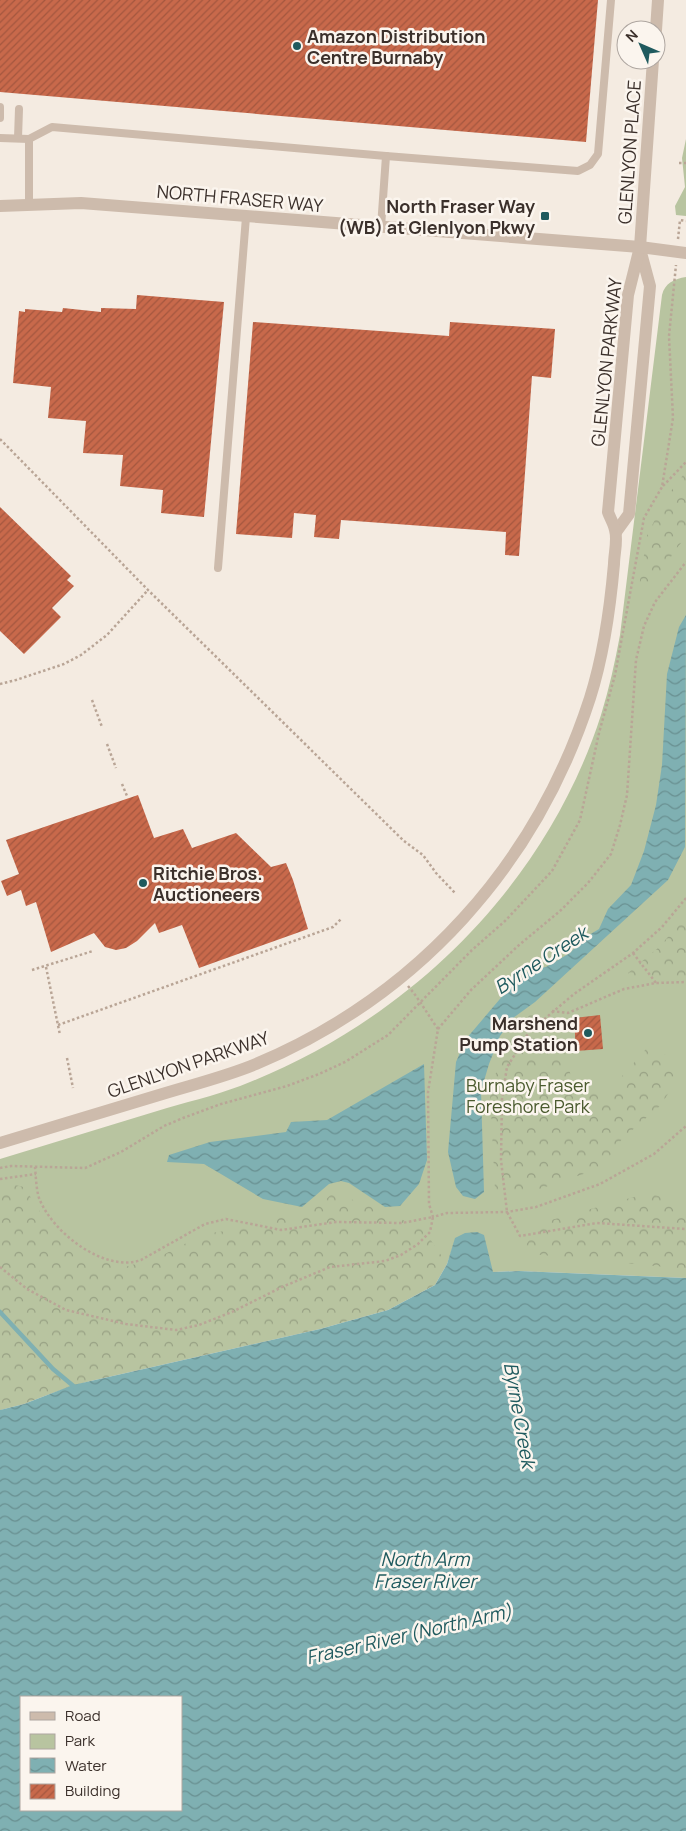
<svg xmlns="http://www.w3.org/2000/svg" width="686" height="1831" font-family="Manrope,sans-serif">
  <style>
    .green { fill: #b8c4a0 }
    .forest { fill: url(#forest-crowns) }
    .water { fill: url(#water-waves); fill-rule: evenodd }
    .lines { fill: none; stroke-linecap: round; stroke-linejoin: round }
    .stream { stroke: #7fb0b2; stroke-width: 4.5 }
    .building { fill: url(#building-hatch) }
    .path { stroke: #b9a596; stroke-width: 2.5; stroke-dasharray: 2.5 2.5; stroke-linecap: butt }
    .service { stroke: #cdbbac; stroke-width: 8 }
    .minor { stroke: #cdbbac; stroke-width: 12 }
    .tertiary { stroke: #cdbbac; stroke-width: 12 }
    .poi-dot { fill: #1f5a5e; stroke: #fbf5ee; stroke-width: 2 }
    .labels { text-anchor: middle; dominant-baseline: central; stroke-width: 5; stroke-linejoin: round; paint-order: stroke }
    .poi-label { font-size: 18px; font-weight: bold; fill: #3b302b; stroke: #fbf5ee; text-anchor: start }
    .street-label { font-size: 18px; fill: #3b302b; stroke: #fbf5ee }
    .park-label { font-size: 18px; fill: #4a5a2e; stroke: #fbf5ee }
    .water-label { font-size: 19px; font-style: italic; fill: #1f5a5e; stroke: #fbf5ee }
  </style>
  <defs>
    <pattern id="forest-crowns" width="20" height="18" patternUnits="userSpaceOnUse" patternTransform="scale(1.25)"><rect width="20" height="18" fill="#b8c4a0"/><path d="M2 6a3 3 0 1 1 6 0M12 15a3 3 0 1 1 6 0" fill="none" stroke="#97a083"/></pattern>
    <pattern id="water-waves" width="16" height="10" patternUnits="userSpaceOnUse" patternTransform="scale(1.25)"><rect width="16" height="10" fill="#7fb0b2"/><path d="M0 5q4-4 8 0t8 0" fill="none" stroke="#699091"/></pattern>
    <pattern id="building-hatch" width="6" height="6" patternUnits="userSpaceOnUse" patternTransform="scale(1.25)"><rect width="6" height="6" fill="#c8694b"/><path d="M-1 1l2-2M0 6l6-6M5 7l2-2" fill="none" stroke="#a4573f"/></pattern>
  </defs>
  <rect width="100%" height="100%" fill="#f4ebe1"/>
  <g class="green">
    <path d="M 686,139 L 686,216 L 676,215 L 675,206 L 685,187 L 682,158 Z"/>
    <path d="M 686,277 L 686,1278 L 519,1271 L 493,1272 L 456,1238 L 447,1264 L 0,1410 L 0,1159 C 56,1142 111,1125 167,1108 C 195,1100 224,1093 250,1082 C 412,1017 547,883 601,715 C 609,689 615,662 620,635 L 662,295 C 665,283 674,279 686,277 Z"/>
  </g>
  <g class="forest">
    <path d="M 686,471 L 686,537 L 676,549 L 658,577 L 638,593 L 647,536 L 665,499 Z"/>
    <path d="M 686,917 L 686,977 L 635,979 L 628,973 L 658,948 Z"/>
    <path d="M 532,1010 L 559,1028 L 575,1093 L 609,1091 L 646,1049 L 667,1055 L 682,1073 L 660,1106 L 622,1139 L 601,1168 L 516,1197 L 495,1190 L 490,1092 L 503,1050 Z"/>
    <path d="M 6,1183 L 24,1187 L 48,1224 L 81,1255 L 125,1267 L 157,1258 L 204,1234 L 239,1229 L 318,1206 L 333,1193 L 382,1210 L 424,1230 L 447,1264 L 435,1285 L 388,1310 L 320,1329 L 73,1385 L 24,1404 L 0,1410 L 0,1185 Z"/>
    <path d="M 648,1193 L 686,1204 L 686,1269 L 522,1253 L 537,1224 Z"/>
  </g>
  <g class="water">
    <path d="M 686,615 L 685,847 L 668,880 L 535,1002 L 513,1018 L 500,1036 L 489,1064 L 481,1091 L 484,1192 L 475,1199 L 463,1196 L 456,1187 L 448,1152 L 456,1062 L 466,1039 L 505,993 L 530,970 L 546,967 L 570,953 L 584,938 L 599,929 L 608,909 L 631,885 L 644,851 L 656,805 L 662,765 L 667,674 L 679,627 Z"/>
    <path d="M 424,1064 L 427,1160 L 419,1184 L 400,1206 L 385,1207 L 349,1183 L 341,1181 L 329,1184 L 302,1207 L 263,1199 L 204,1164 L 167,1162 L 169,1155 L 210,1142 L 286,1132 L 291,1122 L 327,1120 Z"/>
    <path d="M 477,1232 L 484,1235 L 493,1272 L 519,1271 L 686,1278 L 686,1831 L 0,1831 L 0,1410 L 24,1404 L 73,1385 L 320,1329 L 388,1310 L 435,1285 L 447,1264 L 455,1238 L 465,1233 ZM 181,1697 L 181,1810 L 21,1810 L 21,1697 Z"/>
  </g>
  <g class="lines">
    <path class="stream" d="M 0,1312 L 53,1369 L 77,1389"/>
  </g>
  <g class="building">
    <path d="M 0,0 L 598,0 L 586,142 L 0,92 Z"/>
    <path d="M 137,295 L 224,302 L 204,517 L 161,513 L 163,490 L 120,486 L 123,455 L 83,453 L 86,421 L 48,418 L 51,387 L 13,383 L 19,311 L 25,312 L 25,309 L 62,312 L 63,308 L 101,312 L 101,308 L 136,309 Z"/>
    <path d="M 253,322 L 449,336 L 450,322 L 555,329 L 551,378 L 532,376 L 519,556 L 505,555 L 506,532 L 341,520 L 339,539 L 314,537 L 316,515 L 294,513 L 292,538 L 236,534 Z"/>
    <path d="M 0,507 L 71,576 L 67,580 L 74,586 L 52,608 L 61,617 L 24,654 L 0,631 Z"/>
    <path d="M 138,795 L 154,838 L 183,829 L 192,848 L 236,833 L 271,867 L 286,863 L 293,880 L 308,929 L 199,968 L 182,925 L 159,933 L 155,923 L 137,941 L 126,948 L 116,950 L 105,947 L 94,933 L 51,952 L 36,902 L 26,906 L 21,890 L 7,896 L 1,881 L 19,874 L 6,840 Z"/>
    <path d="M 600,1015 L 603,1049 L 576,1051 L 574,1018 Z"/>
  </g>
  <g class="lines">
    <g class="path">
      <path d="M 679,163 L 686,163"/>
      <path d="M 678,239 L 680,220 L 686,221"/>
      <path d="M 0,439 L 148,590 L 404,841 L 423,855 L 436,873 L 455,893"/>
      <path d="M 663,486 L 686,462"/>
      <path d="M 0,684 L 16,680 L 64,664 L 81,655 L 107,635 L 148,590"/>
      <path d="M 92,700 L 102,727"/>
      <path d="M 107,744 L 116,768"/>
      <path d="M 122,784 L 127,796"/>
      <path d="M 686,898 L 662,927 L 633,953 L 574,994 L 529,1032 L 507,1067 L 502,1099 L 501,1160 L 507,1212 L 520,1236 L 597,1223 L 686,1229"/>
      <path d="M 633,953 L 656,983"/>
      <path d="M 46,967 L 60,1035"/>
      <path d="M 32,970 L 93,951"/>
      <path d="M 408,986 C 420,1000 428,1015 438,1029 L 428,1092 L 429,1204 L 433,1217 L 447,1213 L 507,1212 L 536,1207 L 600,1184 L 654,1154 L 686,1126"/>
      <path d="M 552,1011 L 568,1013 L 624,989 L 656,983 L 686,982"/>
      <path d="M 58,1025 L 333,927 L 342,918"/>
      <path d="M 438,1029 L 471,990 L 519,945 L 560,911 L 588,883 L 611,854 L 620,825 L 627,795 L 636,660 L 644,626 L 655,602 L 686,562"/>
      <path d="M 67,1058 L 73,1088"/>
      <path d="M 0,1168 L 11,1166 L 85,1168 L 121,1152 L 164,1126 L 183,1118 L 221,1104 L 287,1086 L 319,1074 L 345,1062 L 388,1035 L 472,950 L 505,921 L 552,871 L 580,820 L 599,733 L 615,675 L 644,518 L 662,487 L 673,418 L 669,336 L 676,265"/>
      <path d="M 0,1179 L 36,1174"/>
      <path d="M 0,1267 L 27,1289 L 66,1310 L 126,1324 L 176,1330 L 199,1325 L 232,1312 L 282,1287 L 330,1267 L 385,1261 L 401,1255 L 418,1244 L 430,1232 L 433,1217 L 402,1223 L 336,1222 L 281,1230 L 226,1219 L 205,1224 L 141,1260 C 104,1273 52,1232 39,1198 C 36,1188 36,1177 35,1167"/>
    </g>
    <g class="service">
      <path d="M 0,118 L 0,107"/>
      <path d="M 0,138 L 29,139"/>
      <path d="M 18,138 L 19,109"/>
      <path d="M 386,156 L 578,171 L 590,165 L 598,154 L 611,0"/>
      <path d="M 29,204 L 29,139 L 52,127 L 386,156 L 381,227"/>
      <path d="M 218,568 L 246,217"/>
    </g>
    <g class="minor">
      <path d="M 656,30 L 658,0"/>
      <path d="M 616,532 L 629,514 L 650,286 L 640,249"/>
      <path d="M 0,1143 C 53,1127 106,1111 159,1095 C 191,1085 225,1077 256,1064 C 418,996 536,865 590,698 C 604,654 610,610 614,564 C 614,554 618,540 615,530 C 614,524 610,518 608,512 L 628,295 L 640,247 L 653,60"/>
    </g>
    <path class="tertiary" d="M 0,206 L 81,203 L 640,247 L 686,253"/>
  </g>
  <g class="poi-dot">
    <circle cx="297" cy="46" r="5"/>
    <rect x="540" y="211" width="10" height="10" rx="2.5"/>
    <circle cx="143" cy="883" r="5"/>
    <circle cx="588" cy="1033" r="5"/>
  </g>
  <g class="labels">
    <g class="poi-label">
      <text x="307" y="36">Amazon Distribution<tspan x="307" dy="21">Centre Burnaby</tspan></text>
      <text x="535" y="206" text-anchor="end">North Fraser Way<tspan x="535" dy="21">(WB) at Glenlyon Pkwy</tspan></text>
      <text x="153" y="873">Ritchie Bros.<tspan x="153" dy="21">Auctioneers</tspan></text>
      <text x="578" y="1023" text-anchor="end">Marshend<tspan x="578" dy="21">Pump Station</tspan></text>
    </g>
    <g class="street-label">
      <text transform="translate(629 152) rotate(-86)">GLENLYON PLACE</text>
      <text transform="translate(240 198) rotate(5)">NORTH FRASER WAY</text>
      <text transform="translate(606 362) rotate(-84)">GLENLYON PARKWAY</text>
      <text transform="translate(188 1064) rotate(-19)">GLENLYON PARKWAY</text>
    </g>
    <g class="park-label">
      <text x="528" y="1085">Burnaby Fraser<tspan x="528" dy="21">Foreshore Park</tspan></text>
    </g>
    <g class="water-label">
      <text transform="translate(541 960) rotate(-33)">Byrne Creek</text>
      <text transform="translate(520 1415) rotate(80)">Byrne Creek</text>
      <text x="425" y="1559">North Arm<tspan x="425" dy="22">Fraser River</tspan></text>
      <text transform="translate(409 1634) rotate(-13)">Fraser River (North Arm)</text>
    </g>
  </g>
  <rect x="20" y="1696" width="162" height="115" fill="#fbf5ee" stroke="#aea6a0"/>
  <rect x="30" y="1712" width="25" height="8" fill="#cdbbac" stroke="#aea6a0"/>
  <text x="65" y="1721" font-size="15" fill="#3b302b">Road</text>
  <rect x="30" y="1734" width="25" height="15" fill="#b8c4a0" stroke="#aea6a0"/>
  <text x="65" y="1746" font-size="15" fill="#3b302b">Park</text>
  <rect x="30" y="1758" width="25" height="15" fill="url(#water-waves)" stroke="#aea6a0"/>
  <text x="65" y="1771" font-size="15" fill="#3b302b">Water</text>
  <rect x="30" y="1784" width="25" height="15" fill="url(#building-hatch)" stroke="#aea6a0"/>
  <text x="65" y="1796" font-size="15" fill="#3b302b">Building</text>
  <g transform="translate(641 45) rotate(315)"><circle r="24" fill="#fbf5ee" stroke="#aea6a0"/>
  <path d="M0-4L9 19L0 12L-9 19Z" fill="#1f5a5e"/>
  <text y="-8" font-size="14" font-weight="bold" text-anchor="middle" fill="#3b302b">N</text>
  </g>
</svg>
